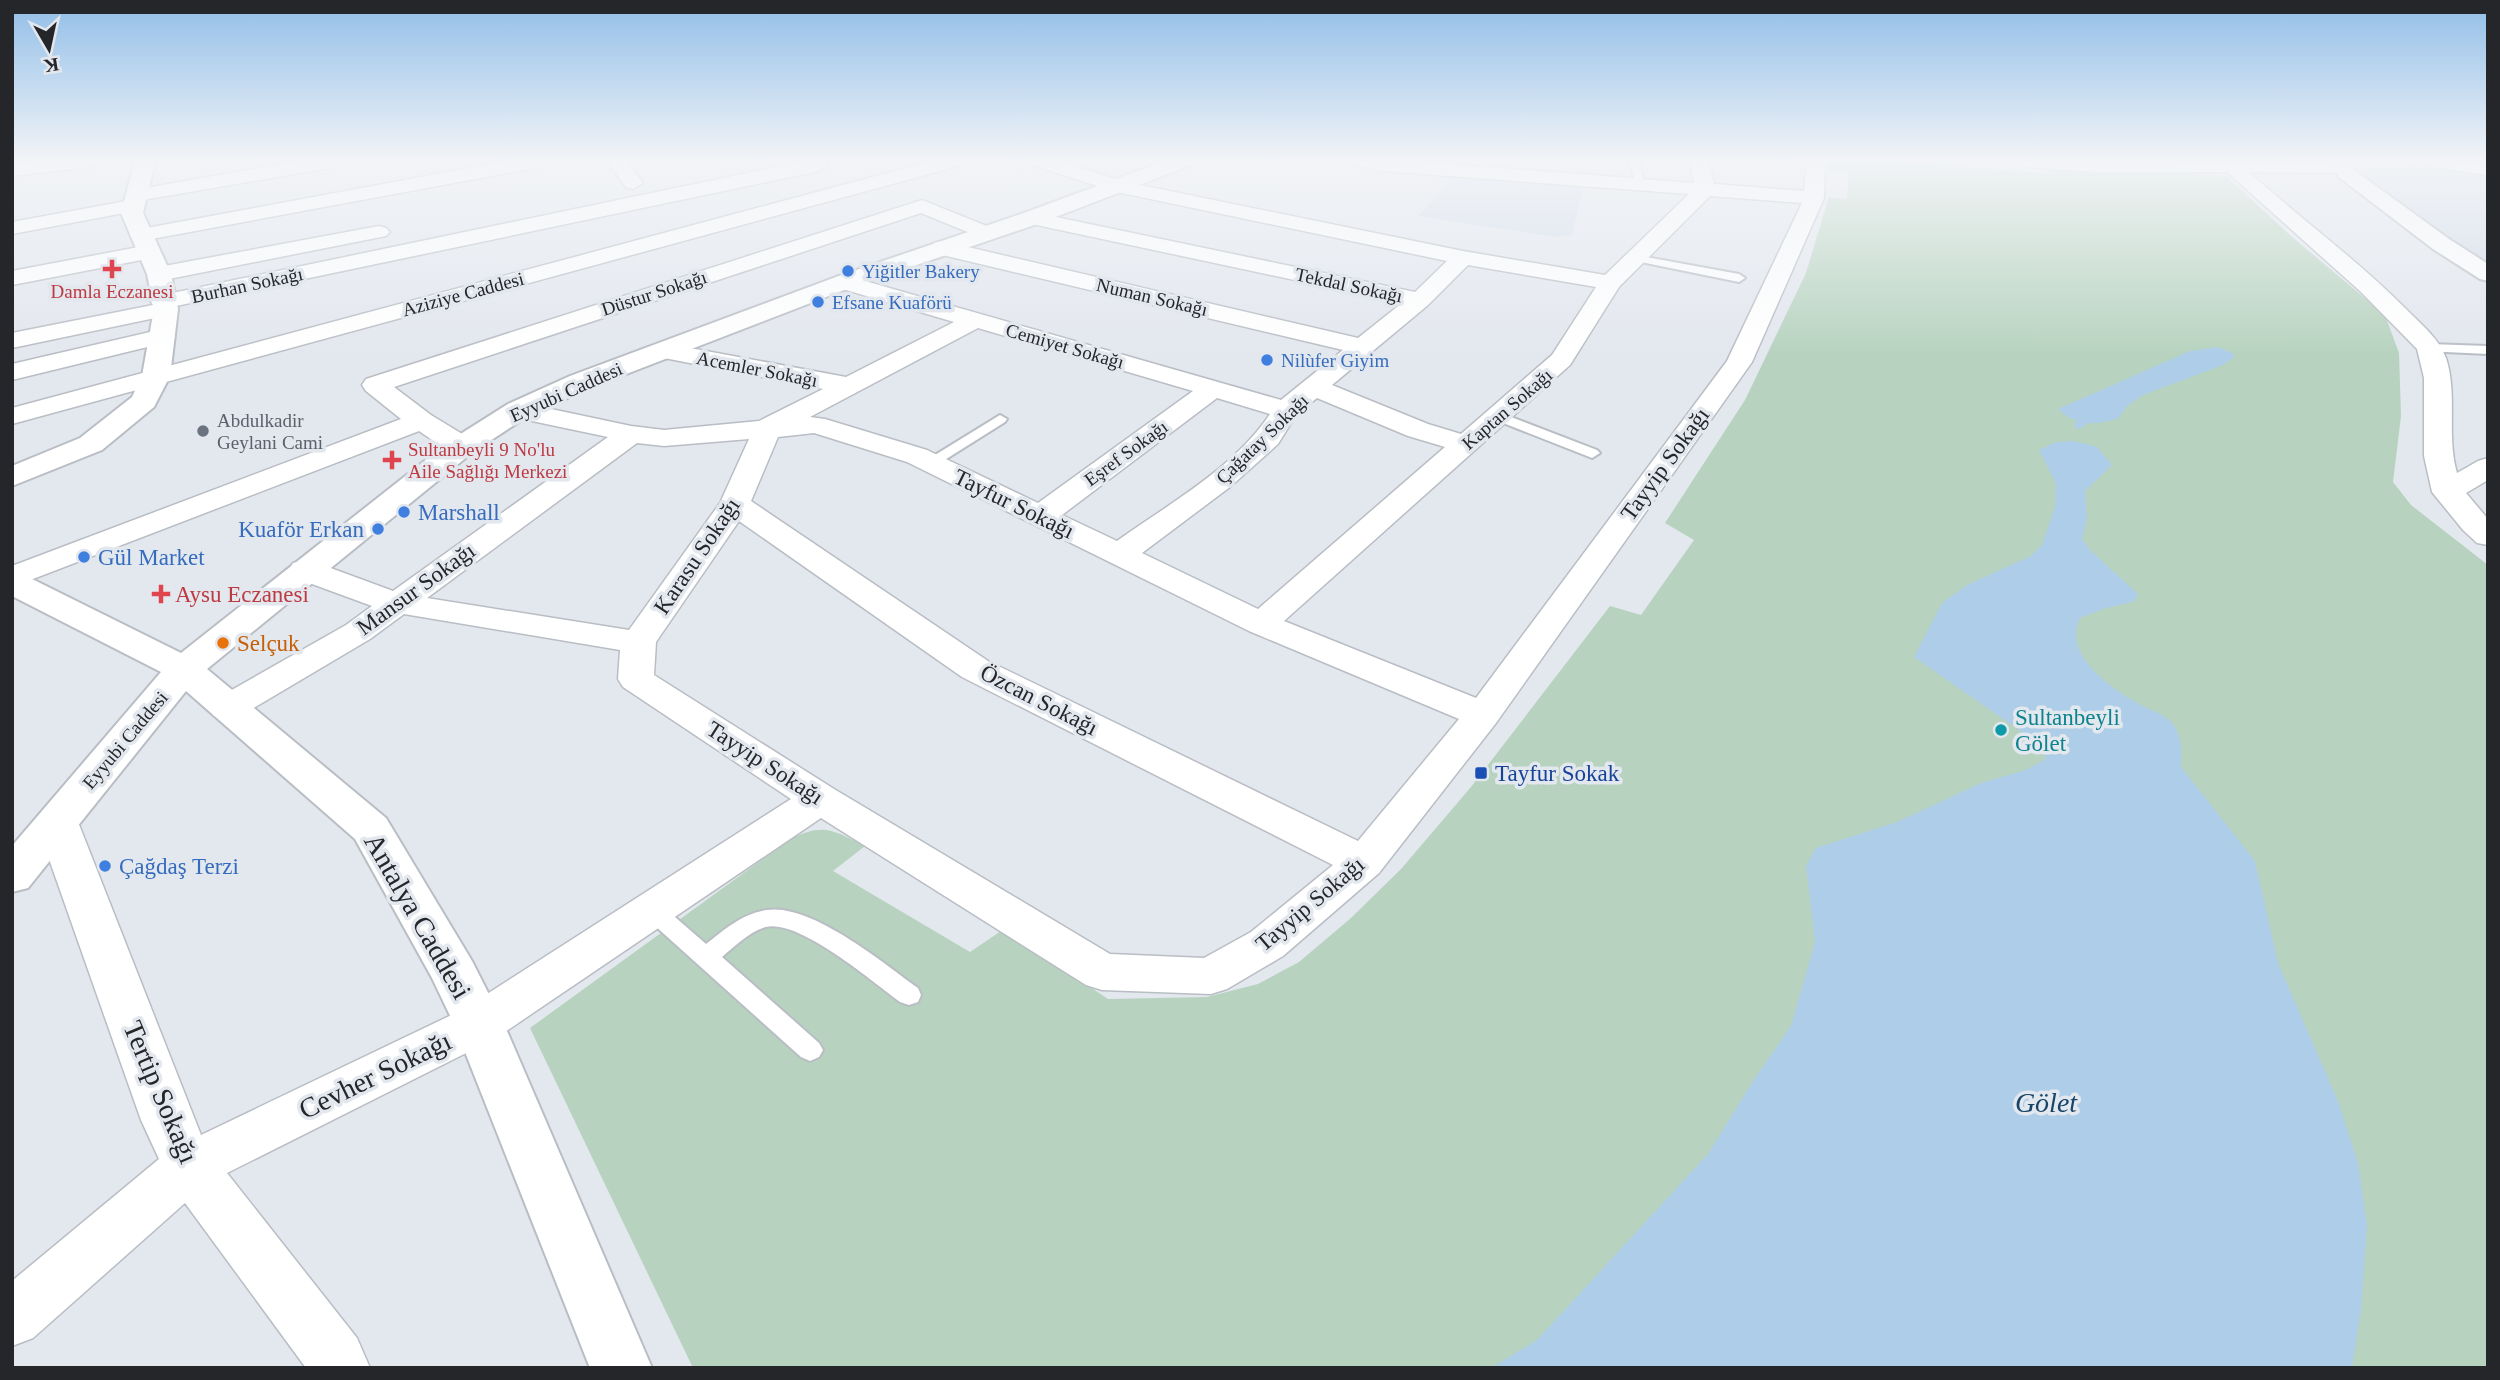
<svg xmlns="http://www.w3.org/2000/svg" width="2500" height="1380" font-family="'Times New Roman',serif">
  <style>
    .built { fill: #d3dce9 }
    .green { fill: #b7d3bf }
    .water { fill: #aecde8 }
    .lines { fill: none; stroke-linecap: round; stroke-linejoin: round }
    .stream { stroke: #aecde8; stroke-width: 8 }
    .service-casing { stroke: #b9bdc4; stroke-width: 4 }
    .minor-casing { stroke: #b9bdc4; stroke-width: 3 }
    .tertiary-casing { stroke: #b9bdc4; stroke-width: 4 }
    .service { fill: #fff; fill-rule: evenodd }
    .minor { fill: #fff; fill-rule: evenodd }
    .tertiary { fill: #fff; fill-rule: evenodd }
    .health-dot { fill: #e0444e; stroke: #e3e7ee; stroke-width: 2.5 }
    .shop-dot { fill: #3f7fe0; stroke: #e3e7ee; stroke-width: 2.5 }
    .worship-dot { fill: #6b7280; stroke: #e3e7ee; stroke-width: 2.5 }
    .food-dot { fill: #e8710a; stroke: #e3e7ee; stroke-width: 2.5 }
    .culture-dot { fill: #0f9aa8; stroke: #e3e7ee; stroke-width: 2.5 }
    .transit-dot { fill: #1a4fb4; stroke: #e3e7ee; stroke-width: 2.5 }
    .labels { text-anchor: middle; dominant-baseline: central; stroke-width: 7; stroke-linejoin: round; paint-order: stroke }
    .far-shop-label { font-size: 19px; fill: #366cbe; stroke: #e3e7ee; text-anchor: start }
    .far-street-label { font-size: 19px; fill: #252629; stroke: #e3e7ee }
    .far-health-label { font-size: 19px; fill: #be3a42; stroke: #e3e7ee }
    .far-worship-label { font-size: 19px; fill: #5b616d; stroke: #e3e7ee; text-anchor: start }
    .street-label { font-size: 23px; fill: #252629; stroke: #e3e7ee }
    .shop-label { font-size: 23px; fill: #366cbe; stroke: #e3e7ee; text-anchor: start }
    .health-label { font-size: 23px; fill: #be3a42; stroke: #e3e7ee; text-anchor: start }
    .food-label { font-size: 23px; fill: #c56008; stroke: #e3e7ee; text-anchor: start }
    .culture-label { font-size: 23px; fill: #0d838f; stroke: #e3e7ee; text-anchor: start }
    .transit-label { font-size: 23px; fill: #164399; stroke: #e3e7ee; text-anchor: start }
    .near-street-label { font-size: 28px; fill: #252629; stroke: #e3e7ee }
    .near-water-label { font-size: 28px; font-style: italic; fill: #15466a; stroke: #e3e7ee }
  </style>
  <rect width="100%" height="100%" fill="#e3e7ee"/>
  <g class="built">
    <path d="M 2366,161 L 2410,161 L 2488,175 L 2488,266 L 2440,236 L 2358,175 Z"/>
    <path d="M 1457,175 L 1584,184 L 1572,235 L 1556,237 L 1418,216 Z"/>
  </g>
  <path class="green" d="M 1830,161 L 1895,161 L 2049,174 L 2046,168 L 2226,176 L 2292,237 L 2385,315 L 2399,353 L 2401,416 L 2393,482 L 2411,505 L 2488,565 L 2488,1368 L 693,1368 L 530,1028 L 789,840 C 823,822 833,830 865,846 L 833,871 L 970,952 L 1004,929 L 1108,999 L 1207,997 L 1258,984 L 1299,962 L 1351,918 L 1401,869 L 1471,787 L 1610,606 L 1641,615 L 1694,540 L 1665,523 L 1745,400 L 1806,273 L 1829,197 L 1847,199 L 1849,171 L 1827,170 Z"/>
  <g class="water">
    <path d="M 2218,347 L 2234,354 L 2233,358 L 2223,365 L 2143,395 L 2126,407 L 2119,418 C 2097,426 2075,426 2058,409 L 2190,351 Z"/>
    <path d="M 2074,441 L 2097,447 L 2112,465 L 2085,491 L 2087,518 L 2082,539 L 2091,551 L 2138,594 L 2135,601 L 2103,609 L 2080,618 C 2062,654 2109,687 2137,703 C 2147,709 2162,713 2170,721 C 2182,732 2182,753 2181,767 L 2255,861 L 2278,963 L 2338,1101 L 2358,1163 L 2367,1226 L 2361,1309 L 2352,1368 L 1491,1368 L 1537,1340 L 1708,1154 L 1755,1078 L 1791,1026 L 1815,942 L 1806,866 L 1816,848 L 1897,822 L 1981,783 L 2026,770 L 2046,759 L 2039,744 L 1914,657 L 1942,603 L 1967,585 L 2031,556 L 2042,545 L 2055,507 L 2056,483 L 2039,450 L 2056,442 Z"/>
  </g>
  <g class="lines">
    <path class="stream" d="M 2079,425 L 2093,413"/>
    <defs>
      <g id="service">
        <path d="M 1629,161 L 1639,161 L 1645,187 L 1636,185 Z"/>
        <path d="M 1635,255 L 1739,274 L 1745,278 L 1739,282 L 1631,260 L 1631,256 Z"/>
        <path d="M 2429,344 L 2488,346 L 2488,354 L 2424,351 L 2422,348 Z"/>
        <path d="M 1498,412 L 1597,450 L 1600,453 L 1592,458 L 1587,456 L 1493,419 L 1491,416 L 1493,413 Z"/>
        <path d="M 1000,415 L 1007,419 L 1005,422 L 935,466 L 925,466 L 922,463 Z"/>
        <path d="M 652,901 L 660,904 L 706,944 C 724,930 743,913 767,910 C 811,903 883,963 918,988 L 921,995 L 918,1002 L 909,1005 L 900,1002 C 873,982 799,919 766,927 C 750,931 734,947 722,957 L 819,1043 L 823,1050 L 819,1057 L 810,1061 L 801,1057 L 644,916 L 640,910 L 644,904 Z"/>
      </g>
      <g id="minor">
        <path d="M 36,161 L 97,161 L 88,167 L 12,176 L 12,164 Z"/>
        <path d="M 299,161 L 344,161 L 335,167 L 137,201 L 143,206 L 140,210 L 12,234 L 12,222 L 132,200 L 126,195 L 129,191 Z"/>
        <path d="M 507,161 L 549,161 L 540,167 L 141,241 L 133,240 L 130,235 L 133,230 L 141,229 Z"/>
        <path d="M 607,161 L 626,161 L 643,183 L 633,189 L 626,187 Z"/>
        <path d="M 805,161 L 826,161 L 828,165 L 819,171 L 176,306 L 178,309 L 174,314 L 12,348 L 12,333 L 153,305 L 151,302 L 155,297 L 163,295 Z"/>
        <path d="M 932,161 L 964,161 L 962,165 L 12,424 L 12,408 Z"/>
        <path d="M 1029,161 L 1059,161 L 1121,181 L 1463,251 L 1605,275 L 1689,194 L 1382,171 L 1357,165 L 1355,161 L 1410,161 L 1694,183 L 1690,161 L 1708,161 L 1714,184 L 1804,191 L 1807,161 L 1825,161 L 1824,198 L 1752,362 L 1496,723 L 1379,873 L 1283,956 L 1227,989 L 1211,994 L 1102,990 L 1086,985 L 821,818 L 496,1038 L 227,1173 L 357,1338 L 370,1368 L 306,1368 L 185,1203 L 33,1338 L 12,1346 L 12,1281 L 159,1159 L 141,1120 L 36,822 L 42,812 L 57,808 L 72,812 L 78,822 L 201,1135 L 462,1010 L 791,799 L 623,687 L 618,679 L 620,650 L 404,614 L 370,639 L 240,716 L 227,720 L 214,716 L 208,708 L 214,700 L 346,625 L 372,606 L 293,577 L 289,570 L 293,563 L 305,560 L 317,563 L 393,591 L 608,437 L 508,416 L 504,410 L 508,404 L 518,402 L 631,426 L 664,430 L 759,421 L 823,389 L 654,356 L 650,351 L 654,346 L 663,343 L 846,377 L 954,322 L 836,287 L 833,282 L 836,277 L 844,275 L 1281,400 L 1343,350 L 934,253 L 931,248 L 934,243 L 942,241 L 1358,338 L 1402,303 L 1032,224 L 1025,222 L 1022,218 L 1025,214 L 1032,212 L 1415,292 L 1447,261 L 1117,192 L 1031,165 ZM 1710,196 L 1802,203 L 1727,361 L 1476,698 L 1284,621 L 1570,365 L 1619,287 ZM 1468,265 L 1596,287 L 1552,355 L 1461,434 L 1428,424 L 1332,385 L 1428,305 ZM 978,328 L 1193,391 L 1038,503 L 927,450 L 825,419 L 810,417 ZM 1217,398 L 1270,414 C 1234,468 1169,504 1117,541 L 1062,515 ZM 1317,398 L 1408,436 L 1445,447 L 1258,609 L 1142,553 L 1230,487 L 1278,444 L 1296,415 ZM 814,433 L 907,462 L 1249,631 L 1459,719 L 1358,841 L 988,661 L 751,501 L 778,437 ZM 749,439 L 720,503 L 629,630 L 427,598 L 637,443 L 664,446 ZM 739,521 L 962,677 L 1333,865 L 1251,932 L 1204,958 L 1110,954 L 834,789 L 654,675 L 656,642 Z"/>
        <path d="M 2018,161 L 2350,163 L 2352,167 L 2350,171 L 2343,173 L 2249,172 C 2302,220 2360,262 2409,312 C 2423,326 2439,339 2446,358 C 2458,395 2446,435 2457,473 L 2478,461 L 2488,458 L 2488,480 L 2466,493 L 2488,519 L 2488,545 L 2477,543 L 2463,530 L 2432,492 L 2424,456 L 2424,378 L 2417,349 L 2360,291 L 2227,172 L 2100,172 L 2027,167 Z"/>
        <path d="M 922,200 L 994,229 L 998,233 L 994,237 L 980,237 L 921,213 L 394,387 L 431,415 L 472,440 L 476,446 L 472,452 C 452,457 436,442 419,431 L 12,587 L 12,566 L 401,419 L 366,391 L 362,385 L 366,379 Z"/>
        <path d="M 379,226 L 386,228 L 390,232 L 386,236 L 159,281 L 151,279 L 148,274 L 151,269 L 159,267 Z"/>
        <path d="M 149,245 L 157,247 L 160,252 L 157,257 L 12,285 L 12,271 Z"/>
        <path d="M 163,329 L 172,331 L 175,336 L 172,341 L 12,380 L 12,364 Z"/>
      </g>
      <g id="tertiary">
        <path d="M 135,161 L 155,161 L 143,213 L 171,274 L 178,309 L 170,376 L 154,407 L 102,450 L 12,486 L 12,466 L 80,438 L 132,397 L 142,376 L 154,309 L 147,274 L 121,213 Z"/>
        <path d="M 1165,161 L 1194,161 L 1191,165 L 1040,223 L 852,287 L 590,388 L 528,416 L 473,452 L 207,669 L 386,818 L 472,961 L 504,1024 L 652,1368 L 590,1368 L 454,1024 L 432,978 L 355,839 L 186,691 L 28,888 L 12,892 L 12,846 L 161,672 L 12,596 L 12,572 L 24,575 L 181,653 L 451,440 L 508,404 L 570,376 L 836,277 L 1024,213 Z"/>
        <path d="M 2328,161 L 2348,161 L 2354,170 L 2449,239 L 2488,264 L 2488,281 L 2480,279 L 2433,249 L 2340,178 Z"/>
        <path d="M 2423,161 L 2488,163 L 2488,175 L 2433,167 Z"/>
      </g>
    </defs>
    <use href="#service" class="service-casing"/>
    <use href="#minor" class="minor-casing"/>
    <use href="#tertiary" class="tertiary-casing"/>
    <use href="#service" class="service"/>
    <use href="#minor" class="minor"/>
    <use href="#tertiary" class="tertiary"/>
  </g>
  <linearGradient id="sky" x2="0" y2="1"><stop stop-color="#91bee8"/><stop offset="0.45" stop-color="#f2f4f7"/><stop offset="1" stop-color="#f2f4f7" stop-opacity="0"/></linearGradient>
  <rect width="2500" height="355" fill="url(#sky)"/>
  <g class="health-dot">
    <path d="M108.5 258.5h7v7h7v7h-7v7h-7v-7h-7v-7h7z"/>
    <path d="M388.5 449.5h7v7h7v7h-7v7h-7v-7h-7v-7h7z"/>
    <path d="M157.5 583.5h7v7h7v7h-7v7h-7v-7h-7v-7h7z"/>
  </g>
  <g class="shop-dot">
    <circle cx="848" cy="271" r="7"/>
    <circle cx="818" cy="302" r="7"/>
    <circle cx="1267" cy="360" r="7"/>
    <circle cx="404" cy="512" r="7"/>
    <circle cx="378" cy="529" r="7"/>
    <circle cx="84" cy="557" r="7"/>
    <circle cx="105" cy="866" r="7"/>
  </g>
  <circle class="worship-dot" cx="203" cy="431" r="7"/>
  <circle class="food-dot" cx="223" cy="643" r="7"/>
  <circle class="culture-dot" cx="2001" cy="730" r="7"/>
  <rect class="transit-dot" x="1474" y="766" width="14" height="14" rx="3.5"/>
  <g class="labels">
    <g class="far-shop-label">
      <text x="862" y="271">Yiğitler Bakery</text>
      <text x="832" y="302">Efsane Kuaförü</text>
      <text x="1281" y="360">Nilùfer Giyim</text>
    </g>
    <g class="far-street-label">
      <text transform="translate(247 285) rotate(-12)">Burhan Sokağı</text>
      <text transform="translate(1349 285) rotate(12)">Tekdal Sokağı</text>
      <text transform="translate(654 293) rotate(-18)">Düstur Sokağı</text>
      <text transform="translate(463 294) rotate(-15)">Aziziye Caddesi</text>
      <text transform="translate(1152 297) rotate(13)">Numan Sokağı</text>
      <text transform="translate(1065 346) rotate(16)">Cemiyet Sokağı</text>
      <text transform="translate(757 369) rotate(11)">Acemler Sokağı</text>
      <text transform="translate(566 392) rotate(-24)">Eyyubi Caddesi</text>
      <text transform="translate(1507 409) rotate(-41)">Kaptan Sokağı</text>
      <text transform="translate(1262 439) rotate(-44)">Çağatay Sokağı</text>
      <text transform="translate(1126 453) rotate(-36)">Eşref Sokağı</text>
      <text transform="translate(125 740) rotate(-50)">Eyyubi Caddesi</text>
    </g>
    <g class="far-health-label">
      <text x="112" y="291">Damla Eczanesi</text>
      <text x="408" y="449" text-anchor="start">Sultanbeyli 9 No'lu<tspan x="408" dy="22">Aile Sağlığı Merkezi</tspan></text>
    </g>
    <g class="far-worship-label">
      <text x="217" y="420">Abdulkadir<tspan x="217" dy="22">Geylani Cami</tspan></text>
    </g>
    <g class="street-label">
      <text transform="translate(1665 464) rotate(-54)">Tayyip Sokağı</text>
      <text transform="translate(1014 504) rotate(26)">Tayfur Sokağı</text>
      <text transform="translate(697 556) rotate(-56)">Karasu Sokağı</text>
      <text transform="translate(416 589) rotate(-36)">Mansur Sokağı</text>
      <text transform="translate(1039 700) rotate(27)">Özcan Sokağı</text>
      <text transform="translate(765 763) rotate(33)">Tayyip Sokağı</text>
      <text transform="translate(1310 904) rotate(-40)">Tayyip Sokağı</text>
    </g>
    <g class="shop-label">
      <text x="418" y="512">Marshall</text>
      <text x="364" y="529" text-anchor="end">Kuaför Erkan</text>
      <text x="98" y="557">Gül Market</text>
      <text x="119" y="866">Çağdaş Terzi</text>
    </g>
    <g class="health-label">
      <text x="175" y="594">Aysu Eczanesi</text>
    </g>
    <g class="food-label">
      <text x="237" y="643">Selçuk</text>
    </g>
    <g class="culture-label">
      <text x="2015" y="717">Sultanbeyli<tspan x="2015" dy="26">Gölet</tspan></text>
    </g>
    <g class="transit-label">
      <text x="1495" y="773">Tayfur Sokak</text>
    </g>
    <g class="near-street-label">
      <text transform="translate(418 916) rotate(60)">Antalya Caddesi</text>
      <text transform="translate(375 1075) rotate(-26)">Cevher Sokağı</text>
      <text transform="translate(161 1092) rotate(67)">Tertip Sokağı</text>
    </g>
    <g class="near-water-label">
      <text x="2046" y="1102">Gölet</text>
    </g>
  </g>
  <rect width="2500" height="1380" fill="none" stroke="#252629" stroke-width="28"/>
  <g transform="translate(49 49) rotate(171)" stroke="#e3e7ee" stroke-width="5" paint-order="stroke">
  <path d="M0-5L12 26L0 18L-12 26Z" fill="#252629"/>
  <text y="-10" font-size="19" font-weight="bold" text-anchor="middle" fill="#252629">K</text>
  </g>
</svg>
